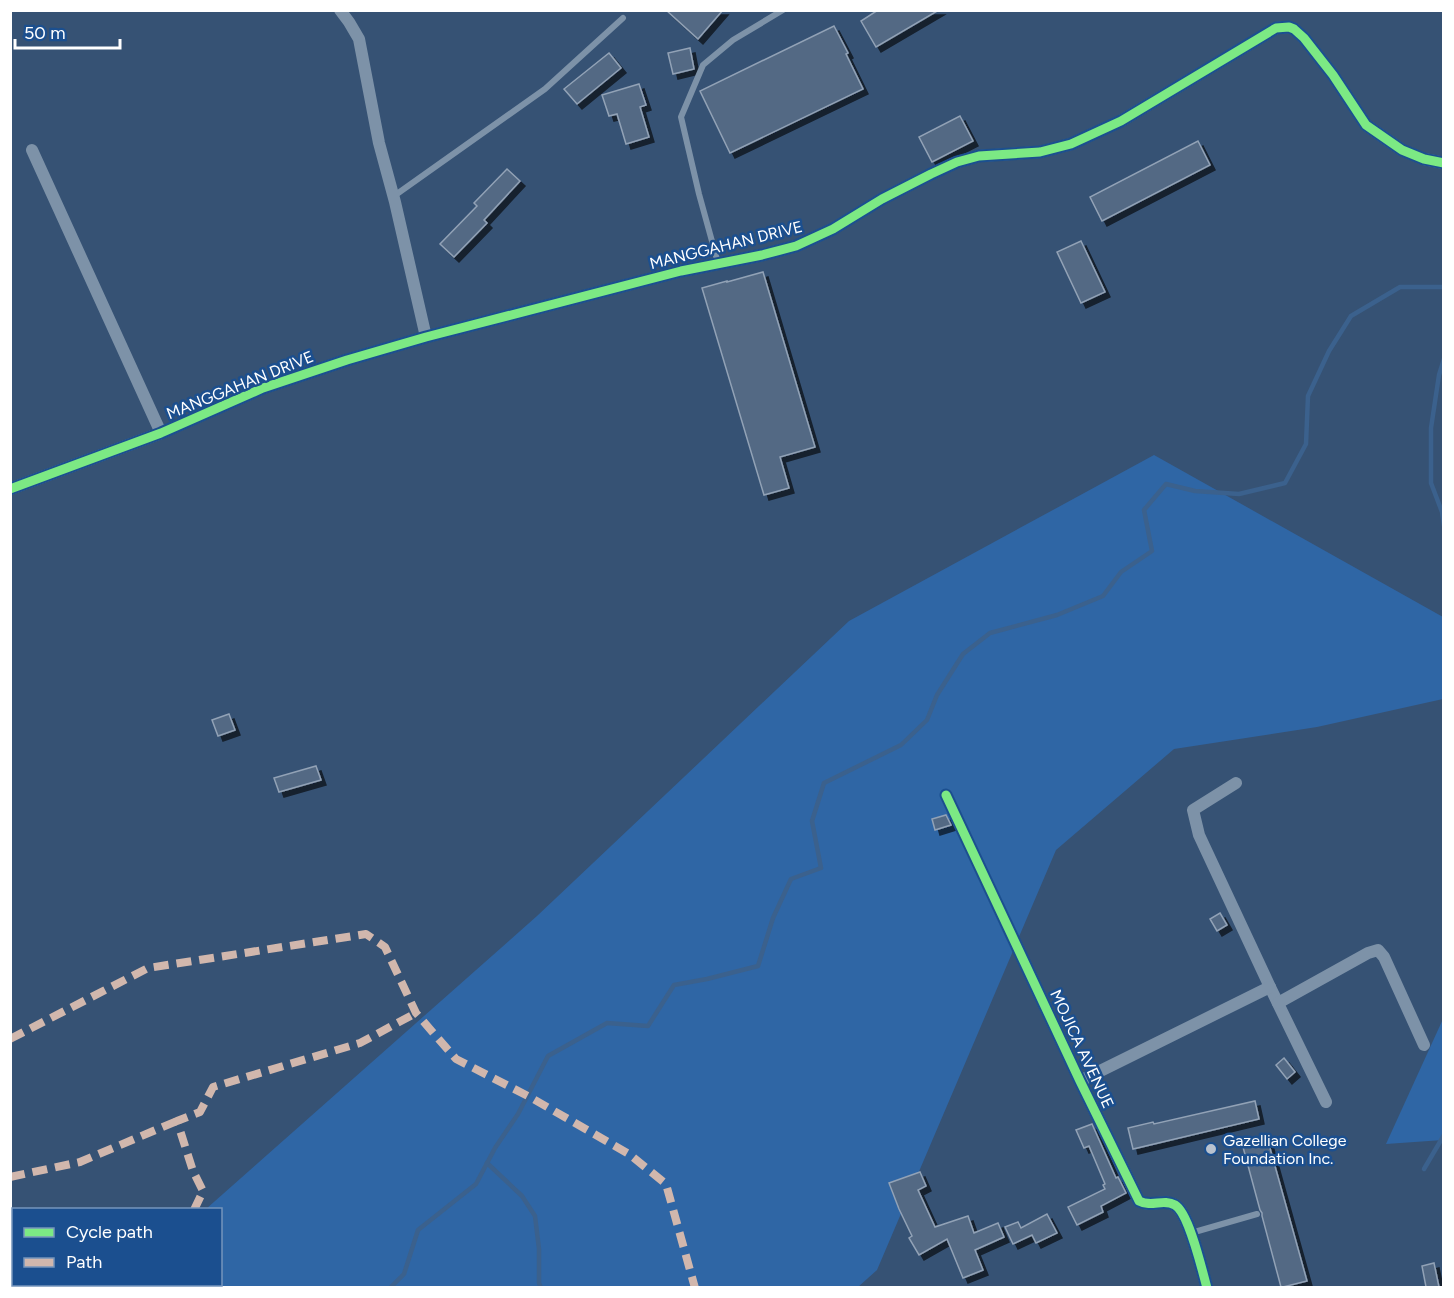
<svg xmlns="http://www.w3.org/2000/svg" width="1454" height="1298" font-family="Figtree,sans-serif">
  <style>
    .green { fill: #2f66a5 }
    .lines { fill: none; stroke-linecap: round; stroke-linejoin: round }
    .stream { stroke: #3b618d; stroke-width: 4.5 }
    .building { fill: #526984; stroke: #92a2b6; stroke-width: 1.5; filter: url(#shadow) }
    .lane { stroke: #7d92a8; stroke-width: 6 }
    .street { stroke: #7d92a8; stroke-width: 12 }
    .quiet { stroke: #d1b7ad; stroke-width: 8; stroke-dasharray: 15 8; stroke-linecap: butt }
    .cycleway-casing { stroke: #1b4f8f; stroke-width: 13 }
    .cycleway { stroke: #7ce984; stroke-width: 9 }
    .poi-dot { fill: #b9c2ce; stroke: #1b4f8f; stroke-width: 2 }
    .labels { text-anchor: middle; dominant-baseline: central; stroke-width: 5; stroke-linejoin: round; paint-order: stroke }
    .street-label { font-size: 16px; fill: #fff; stroke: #1b4f8f }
    .poi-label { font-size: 16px; fill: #fff; stroke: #1b4f8f; text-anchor: start }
  </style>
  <defs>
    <filter id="shadow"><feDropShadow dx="5" dy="5" stdDeviation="0" flood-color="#0009"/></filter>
  </defs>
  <rect width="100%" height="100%" fill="#365274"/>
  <g class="green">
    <path d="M 1154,455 L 1443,617 L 1443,699 L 1317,727 L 1174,749 L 1056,850 L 877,1270 L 858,1287 L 119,1288 L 122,1284 L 220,1284 L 220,1210 L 206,1209 L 537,916 L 849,621 Z"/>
    <path d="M 1443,1019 L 1443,1140 L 1386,1144 Z"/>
  </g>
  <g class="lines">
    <g class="stream">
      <path d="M 1444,359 L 1439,375 L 1431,428 L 1431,483 L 1442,512 L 1444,526"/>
      <path d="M 487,1163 L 522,1196 L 535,1216 L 539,1249 L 539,1283 L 541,1288"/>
      <path d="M 1424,1169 L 1444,1135"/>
      <path d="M 390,1288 L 404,1274 L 418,1230 L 476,1184 L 495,1148 L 518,1114 L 548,1056 L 607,1023 L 648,1026 L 674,985 L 707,979 L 758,966 L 773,918 L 791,879 L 821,868 L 812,821 L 824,783 L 901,745 L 927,720 L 937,695 L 963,654 L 990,633 L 1057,615 L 1103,596 L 1121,572 L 1152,551 L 1144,510 L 1166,484 L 1195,491 L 1239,494 L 1285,483 L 1306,444 L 1308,396 L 1329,351 L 1351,316 L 1400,287 L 1444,287"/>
    </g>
  </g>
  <g class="building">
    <path d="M 666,10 L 723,10 L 698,39 Z"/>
    <path d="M 878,10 L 939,10 L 876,47 L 861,21 Z"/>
    <path d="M 834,26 L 848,53 L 846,54 L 863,89 L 730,153 L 700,91 Z"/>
    <path d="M 690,48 L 694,69 L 673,74 L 668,53 Z"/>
    <path d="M 609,53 L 621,68 L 577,104 L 564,89 Z"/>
    <path d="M 639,84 L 646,105 L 640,107 L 649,137 L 626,144 L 617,114 L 609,116 L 602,95 Z"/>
    <path d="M 960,116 L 973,141 L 932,162 L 919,137 Z"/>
    <path d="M 1198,141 L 1210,165 L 1102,221 L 1090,197 Z"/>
    <path d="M 507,169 L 520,181 L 484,220 L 487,223 L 454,257 L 440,244 L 477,206 L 474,203 Z"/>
    <path d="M 1081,241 L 1105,292 L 1081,303 L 1057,252 Z"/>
    <path d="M 763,272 L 815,447 L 780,457 L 789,488 L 764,495 L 702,288 L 727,281 L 727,282 Z"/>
    <path d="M 229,714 L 235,730 L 218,736 L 212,720 Z"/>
    <path d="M 316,766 L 321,780 L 279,792 L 274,778 Z"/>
    <path d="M 946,815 L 951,825 L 935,830 L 932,819 Z"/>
    <path d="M 1220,913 L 1227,925 L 1217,931 L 1210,919 Z"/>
    <path d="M 1284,1058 L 1295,1072 L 1287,1079 L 1276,1065 Z"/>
    <path d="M 1255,1101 L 1259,1119 L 1133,1149 L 1128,1128 L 1153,1122 L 1154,1124 Z"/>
    <path d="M 1092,1124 L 1116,1178 L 1118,1177 L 1126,1193 L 1101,1206 L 1103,1212 L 1077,1225 L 1068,1207 L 1105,1189 L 1103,1185 L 1105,1184 L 1089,1146 L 1084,1148 L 1076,1130 Z"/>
    <path d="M 1268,1141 L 1307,1281 L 1283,1287 L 1281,1287 L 1262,1216 L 1262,1213 L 1260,1210 L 1243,1147 Z"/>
    <path d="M 920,1172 L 926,1186 L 918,1190 L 935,1227 L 968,1216 L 974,1233 L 998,1223 L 1004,1237 L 975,1250 L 983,1270 L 963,1278 L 947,1239 L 919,1255 L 909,1238 L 912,1236 L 899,1209 L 889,1183 Z"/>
    <path d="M 1047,1214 L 1057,1233 L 1036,1243 L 1032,1235 L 1013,1244 L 1005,1227 L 1018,1222 L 1021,1228 Z"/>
    <path d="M 1434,1263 L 1439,1287 L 1426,1287 L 1422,1266 Z"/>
  </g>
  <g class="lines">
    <g class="lane">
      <path d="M 394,196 L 545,89 L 623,18"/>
      <path d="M 718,263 L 699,194 L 681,117 L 703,65 L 733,40 L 783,10"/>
      <path d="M 1191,1233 L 1257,1214"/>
    </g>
    <g class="street">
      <path d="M 340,10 L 349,22 L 359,39 L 379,143 L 395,202 L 426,337"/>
      <path d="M 32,150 L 161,433"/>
      <path d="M 10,489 L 161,433 L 263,388 L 347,360 L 426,337 L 681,271 L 762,255 L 796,246 L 833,229 L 882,199 L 931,174 L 957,162 L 979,156 L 1040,152 L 1071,144 L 1121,121 L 1276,28 L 1289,27 L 1294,29 L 1304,38 L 1333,75 L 1366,125 L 1402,150 L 1424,159 L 1444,163"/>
      <path d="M 1236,783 L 1193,810 L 1199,835 L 1270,987 L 1326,1102"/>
      <path d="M 946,795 L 1080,1081 L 1139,1201 C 1152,1208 1163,1198 1175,1205 C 1189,1213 1202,1270 1207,1288"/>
      <path d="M 1278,1003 L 1368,953 L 1378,950 L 1384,957 L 1424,1045"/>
      <path d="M 1080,1081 L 1270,987"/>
    </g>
    <g class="quiet">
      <path d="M 10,1039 L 148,968 L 366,934 L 385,947 L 416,1013 L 456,1059 L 528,1096 L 629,1154 L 666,1184 L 695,1288"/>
      <path d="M 10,1177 L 80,1162 L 177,1121"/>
      <path d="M 194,1210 L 203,1191 L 193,1171 L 177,1121 L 200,1112 L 213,1087 L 360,1043 L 416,1013"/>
      <path d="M 46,1288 L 52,1284"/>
    </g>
    <defs>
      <g id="cycleway">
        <path d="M 10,489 L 161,433 L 263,388 L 347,360 L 426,337 L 681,271 L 762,255 L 796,246 L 833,229 L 882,199 L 931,174 L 957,162 L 979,156 L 1040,152 L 1071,144 L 1121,121 L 1276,28 L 1289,27 L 1294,29 L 1304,38 L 1333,75 L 1366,125 L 1402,150 L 1424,159 L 1444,163"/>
        <path d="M 946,795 L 1080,1081 L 1139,1201 C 1152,1208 1163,1198 1175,1205 C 1189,1213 1202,1270 1207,1288"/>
      </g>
    </defs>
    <use href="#cycleway" class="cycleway-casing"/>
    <use href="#cycleway" class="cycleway"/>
  </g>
  <circle class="poi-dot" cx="1211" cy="1149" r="6"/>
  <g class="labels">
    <g class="street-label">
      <text transform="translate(726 245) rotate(-14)">MANGGAHAN DRIVE</text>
      <text transform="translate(240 385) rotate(-22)">MANGGAHAN DRIVE</text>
      <text transform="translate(1082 1049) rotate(65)">MOJICA AVENUE</text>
    </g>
    <g class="poi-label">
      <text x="1223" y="1140">Gazellian College<tspan x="1223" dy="18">Foundation Inc.</tspan></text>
    </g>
  </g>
  <rect width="1454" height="1298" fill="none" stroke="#ffffff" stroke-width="24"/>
  <rect x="12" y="1208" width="210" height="78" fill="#1b4f8f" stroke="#7695bc" stroke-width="1.5"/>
  <rect x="24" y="1228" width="30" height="9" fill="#7ce984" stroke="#7695bc" stroke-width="1.5"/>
  <text x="66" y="1238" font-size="18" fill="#ffffff">Cycle path</text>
  <rect x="24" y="1258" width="30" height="9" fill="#d1b7ad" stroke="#7695bc" stroke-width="1.5"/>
  <text x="66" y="1268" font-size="18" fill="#ffffff">Path</text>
  <path d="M15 39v9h105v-9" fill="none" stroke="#ffffff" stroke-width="3"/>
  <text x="24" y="39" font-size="18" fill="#ffffff" stroke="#1b4f8f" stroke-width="4.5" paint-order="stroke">50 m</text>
</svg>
